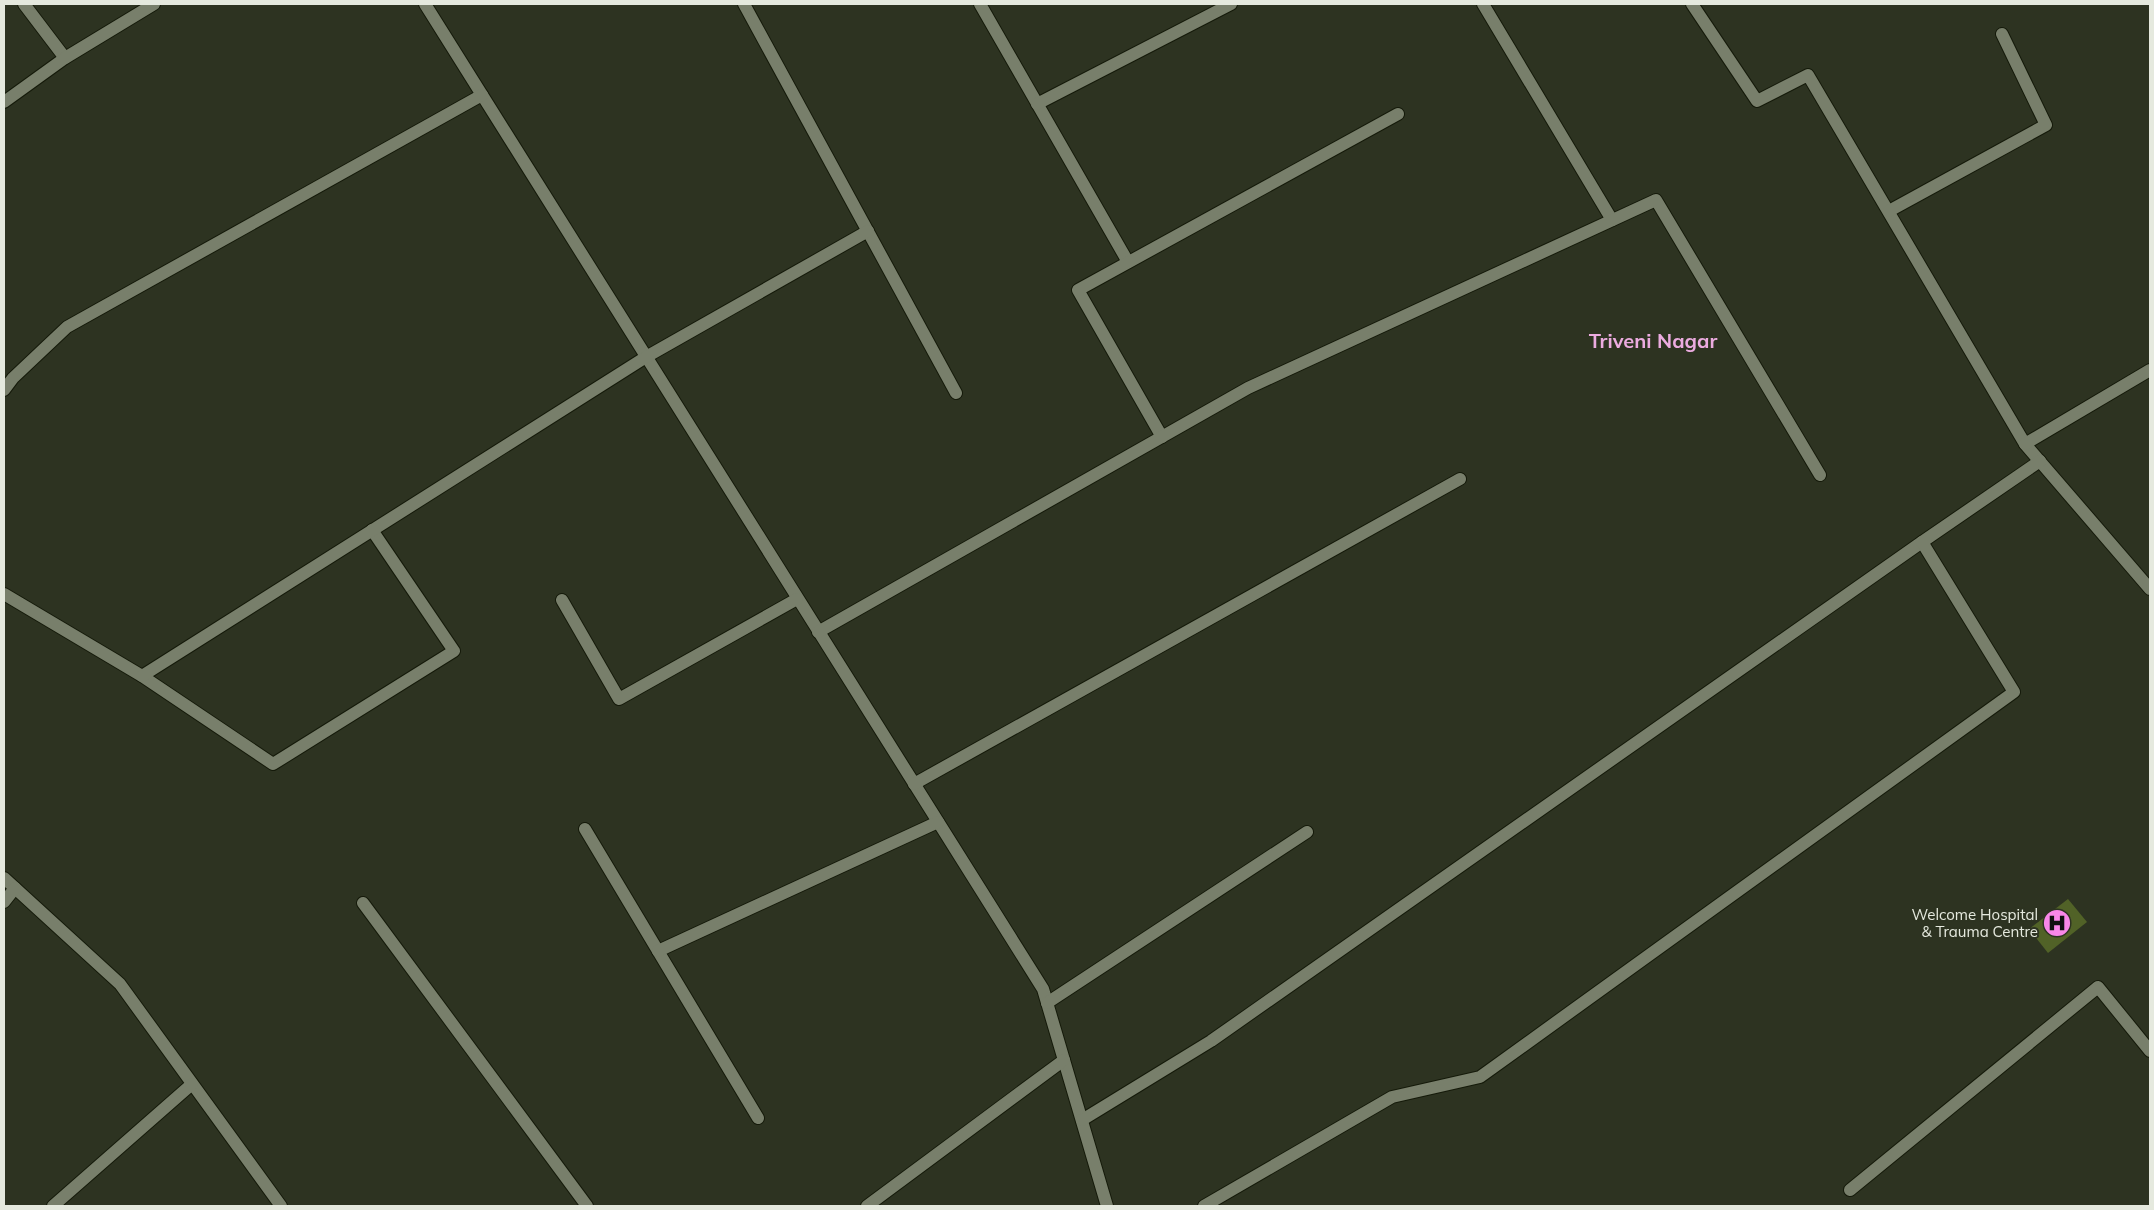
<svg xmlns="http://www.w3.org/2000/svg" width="2154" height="1210" font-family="Mulish,sans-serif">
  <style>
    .building { fill: #516227 }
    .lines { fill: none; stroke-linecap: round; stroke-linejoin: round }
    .street-casing { stroke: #151a0a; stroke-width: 14 }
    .street { stroke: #787f6b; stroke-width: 12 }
    .labels { text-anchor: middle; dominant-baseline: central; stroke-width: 4; stroke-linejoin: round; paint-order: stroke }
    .poi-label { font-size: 15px; fill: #e5e9de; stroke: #2d3321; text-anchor: end }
    .district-label { font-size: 20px; font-weight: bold; fill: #ebabdf; stroke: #2d3321 }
  </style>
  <rect width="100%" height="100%" fill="#2d3321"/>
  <path class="building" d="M 2068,899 L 2087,922 L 2048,953 L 2029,929 Z"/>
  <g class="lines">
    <defs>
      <g id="street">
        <path d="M 24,4 L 65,58"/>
        <path d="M 425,4 L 1043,989 L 1107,1206"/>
        <path d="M 744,4 L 956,393"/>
        <path d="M 980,4 L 1128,262"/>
        <path d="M 1483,4 L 1612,220"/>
        <path d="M 1692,4 L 1757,101 L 1808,75 L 2025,444 L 2150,589"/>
        <path d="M 4,102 L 65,58 L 154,4"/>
        <path d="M 1037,104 L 1231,4"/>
        <path d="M 1889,211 L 2046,125 L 2002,34"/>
        <path d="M 4,390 L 13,378 L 67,327 L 482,95"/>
        <path d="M 1162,437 L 1078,290 L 1398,114"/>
        <path d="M 2025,444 L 2150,370"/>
        <path d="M 4,594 L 142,676 L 273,764 L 454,651 L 372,530"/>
        <path d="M 562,600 L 619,699 L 797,599"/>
        <path d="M 818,632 L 1248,388 L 1656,200 L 1820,475"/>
        <path d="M 142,676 L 646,357 L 868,231"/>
        <path d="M 914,784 L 1460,479"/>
        <path d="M 585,829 L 758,1118"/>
        <path d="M 4,878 L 120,984 L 281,1206"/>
        <path d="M 4,902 L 15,888"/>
        <path d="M 363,903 L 587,1206"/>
        <path d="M 658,951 L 938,822"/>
        <path d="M 1047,1003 L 1307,832"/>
        <path d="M 1082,1120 L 1211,1041 L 1922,542"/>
        <path d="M 1850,1190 L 2098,987 L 2150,1051"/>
        <path d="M 53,1206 L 192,1084"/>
        <path d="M 867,1206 L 1064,1060"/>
        <path d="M 1204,1206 L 1392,1097 L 1480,1077 L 2014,692 L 1922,542 L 2040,461"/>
      </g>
    </defs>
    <use href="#street" class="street-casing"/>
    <use href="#street" class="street"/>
  </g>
  <defs>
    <symbol id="hospital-disc" viewBox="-11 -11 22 22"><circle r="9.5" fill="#f987e8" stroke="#2d3321"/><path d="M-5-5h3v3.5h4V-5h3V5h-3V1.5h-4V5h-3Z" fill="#111"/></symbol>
  </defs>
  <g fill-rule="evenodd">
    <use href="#hospital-disc" x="2041" y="907" width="32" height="32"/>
  </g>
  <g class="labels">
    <g class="poi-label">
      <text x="2038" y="914">Welcome Hospital<tspan x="2038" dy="17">&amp; Trauma Centre</tspan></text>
    </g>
    <g class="district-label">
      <text x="1653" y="340">Triveni Nagar</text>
    </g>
  </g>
  <rect width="2154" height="1210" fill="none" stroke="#e5e9de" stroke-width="10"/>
</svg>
